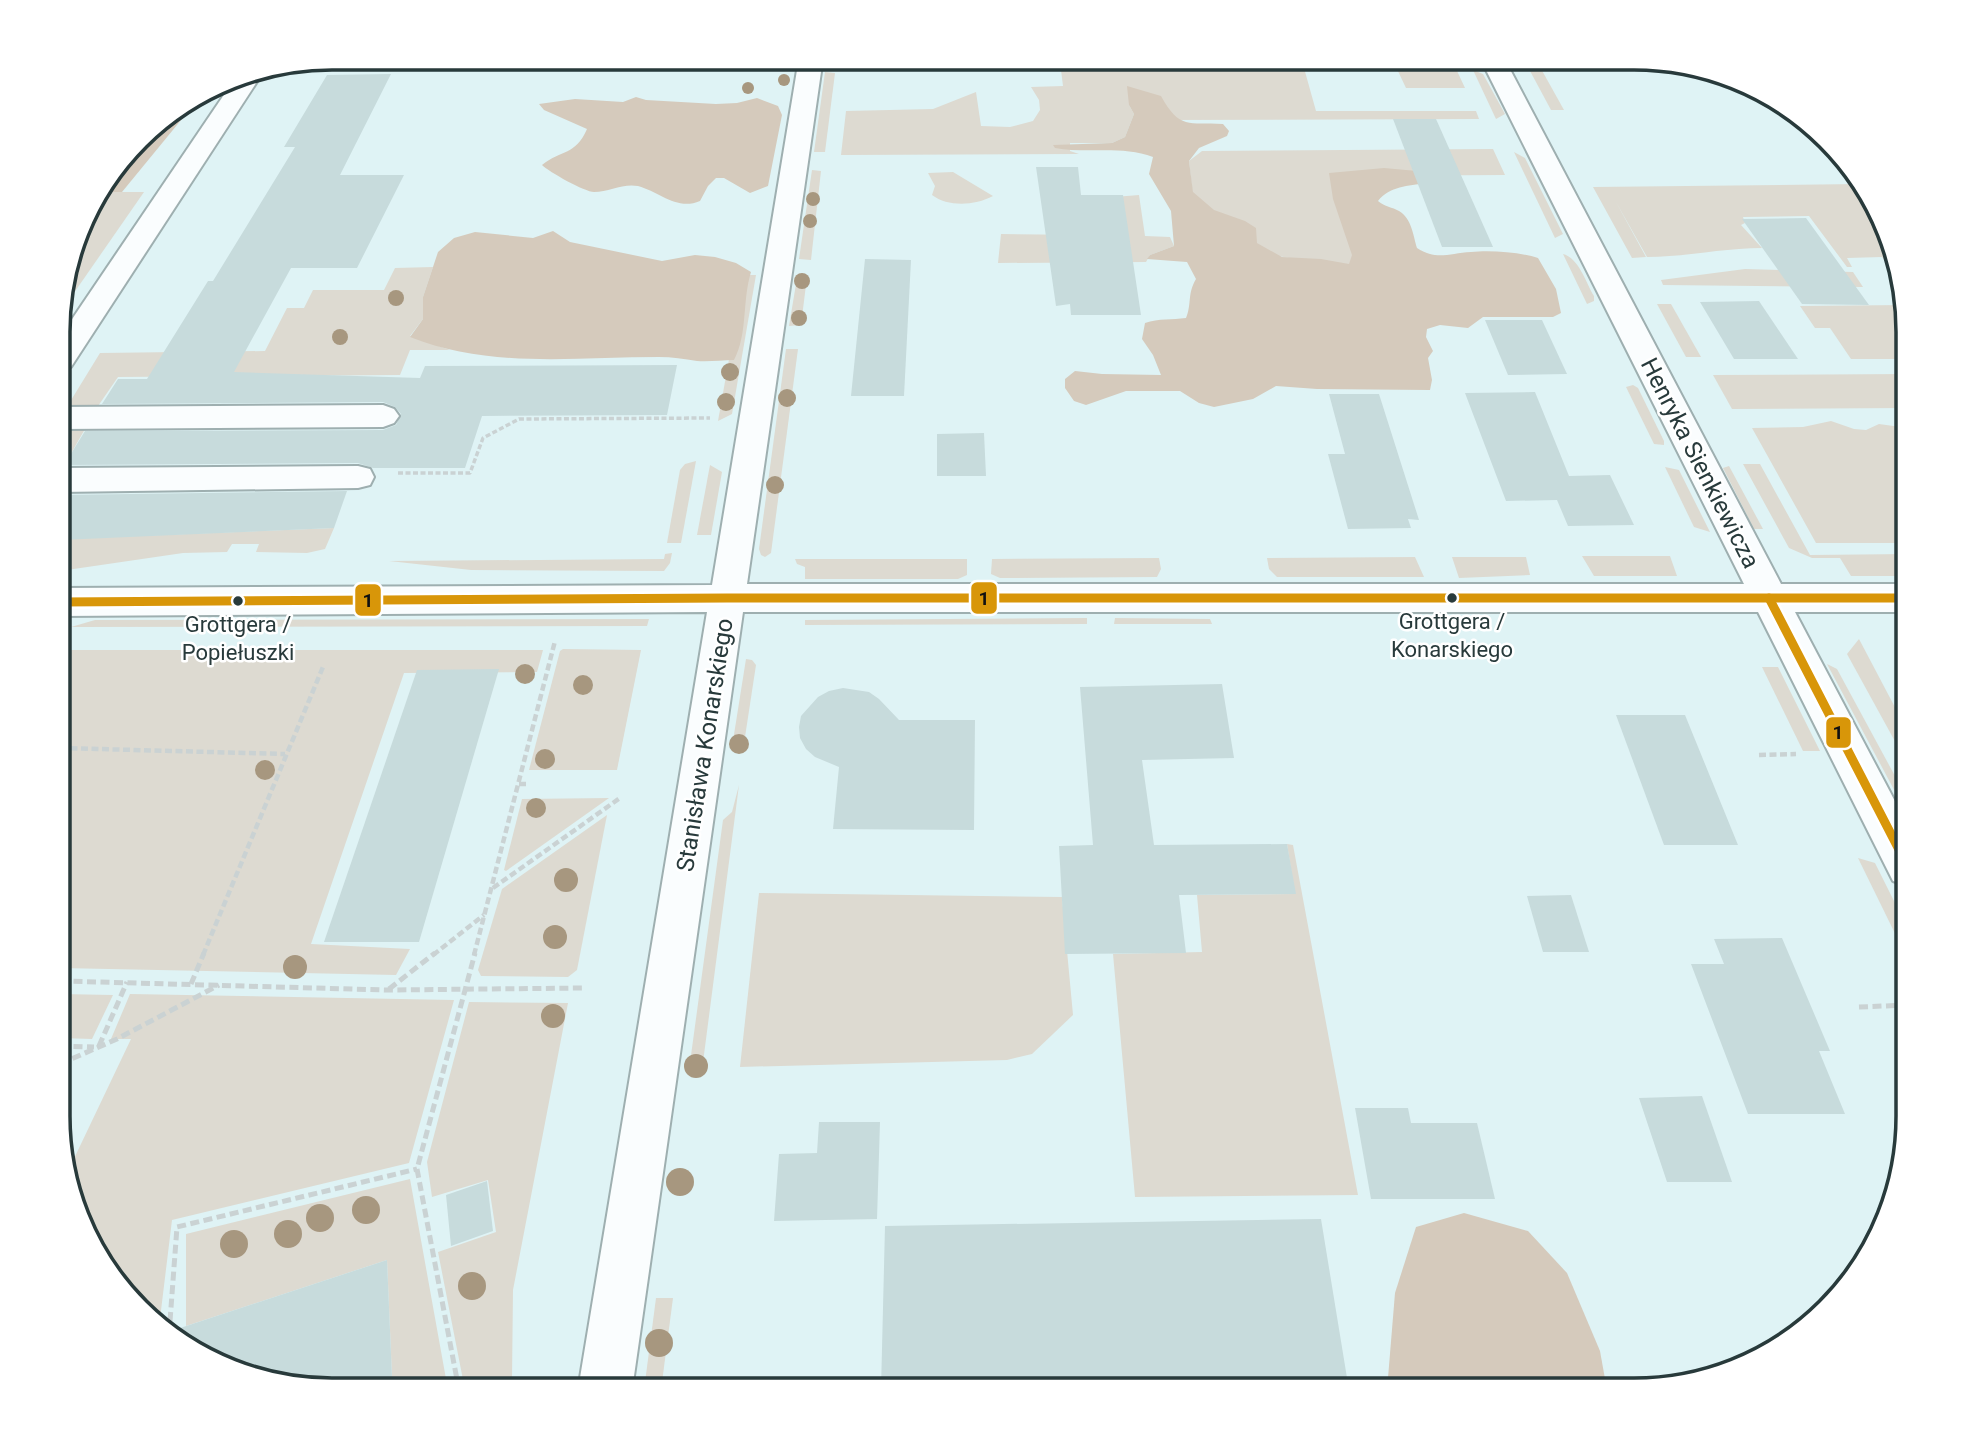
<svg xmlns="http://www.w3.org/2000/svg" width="1966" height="1448" font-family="Roboto,sans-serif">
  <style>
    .green { fill: #dddad1 }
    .forest { fill: #d5cabc }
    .building { fill: #c7dbdc }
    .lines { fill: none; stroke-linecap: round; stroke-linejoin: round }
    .minor-casing { stroke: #9eafb0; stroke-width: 4 }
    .path-far2 { stroke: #cad2d3; stroke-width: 3.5; stroke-dasharray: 5 2.5; stroke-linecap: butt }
    .path-far1 { stroke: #cad2d3; stroke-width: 4.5; stroke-dasharray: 7 3.5; stroke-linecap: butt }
    .path { stroke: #cad2d3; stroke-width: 5; stroke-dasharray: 9 4.5; stroke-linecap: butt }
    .minor { fill: #fafdfe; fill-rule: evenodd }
    .bus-1-casing { stroke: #fff; stroke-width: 14 }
    .bus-1 { stroke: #d89609; stroke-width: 9 }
    .tree { fill: #a7977f }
    .bus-dot { fill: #283a3b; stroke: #fff; stroke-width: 2.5 }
    .labels { text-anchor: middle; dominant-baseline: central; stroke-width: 5; stroke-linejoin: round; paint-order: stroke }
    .bus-label { font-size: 22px; fill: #283a3b; stroke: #fff }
    .street-label { font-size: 24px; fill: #283a3b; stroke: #fff }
    .rim { fill: none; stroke: #283a3b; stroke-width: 3.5 }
    .line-badge { stroke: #fff; stroke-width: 2.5 }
    .pale-badge-label { font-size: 19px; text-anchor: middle; font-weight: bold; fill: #111 }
  </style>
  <rect width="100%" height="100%" fill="#dff3f5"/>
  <g class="green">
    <path d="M 852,58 L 1151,58 L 1152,62 L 1179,61 L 1180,58 L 1451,58 L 1465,88 L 1406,88 L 1396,67 L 1304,68 L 1316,111 L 1476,111 L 1479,119 L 1163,120 L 1129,105 L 1134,114 L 1125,137 L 1112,143 L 1070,143 L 1070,151 L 1079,154 L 841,155 L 846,111 L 933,109 L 976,92 L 981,126 L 1010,127 L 1033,121 L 1040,110 L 1039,100 L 1031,87 L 1063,86 L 1060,62 L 852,63 Z"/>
    <path d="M 1523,58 L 1535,58 L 1564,110 L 1551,110 Z"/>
    <path d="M 1473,70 L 1483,74 L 1505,114 L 1496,119 Z"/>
    <path d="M 825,72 L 835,73 L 825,152 L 814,152 Z"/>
    <path d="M 1493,149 L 1505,175 L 1334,176 L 1356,269 L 1260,253 L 1193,197 L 1189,161 L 1202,151 Z"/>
    <path d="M 1514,152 L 1525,158 L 1563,234 L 1555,238 Z"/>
    <path d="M 812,170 L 821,171 L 811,260 L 799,259 Z"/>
    <path d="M 953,172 L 993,196 C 974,206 948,207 932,195 L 935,186 L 928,173 Z"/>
    <path d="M 1859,184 L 1880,210 L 1898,278 L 1882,257 L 1847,258 L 1852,267 L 1847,267 L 1809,216 L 1743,217 L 1745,223 L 1741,225 L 1762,248 C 1723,248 1686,257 1647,257 L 1616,202 L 1646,257 L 1632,258 L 1593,187 Z"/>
    <path d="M 100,192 L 144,192 L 60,313 L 60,296 L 86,210 Z"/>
    <path d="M 1139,195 L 1145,236 L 1170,237 L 1174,246 L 1150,255 L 1146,262 L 998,263 L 1001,234 L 1091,235 L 1090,199 Z"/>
    <path d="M 1563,254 C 1579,258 1586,283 1594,296 L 1594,301 L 1587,304 Z"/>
    <path d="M 433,267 L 423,297 L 423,319 L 410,336 L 450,350 L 410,350 L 400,375 L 118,377 L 96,409 L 65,410 L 100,353 L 265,351 L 287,308 L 304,308 L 313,290 L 384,290 L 395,268 Z"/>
    <path d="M 1745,269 L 1853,272 L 1863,287 L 1663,285 L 1661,280 Z"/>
    <path d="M 744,275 L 756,275 L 732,414 L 718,421 Z"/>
    <path d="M 807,277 L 801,325 L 789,326 L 797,278 Z"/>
    <path d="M 1657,304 L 1671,304 L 1701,357 L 1686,357 Z"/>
    <path d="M 1905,305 L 1908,359 L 1851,359 L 1830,328 L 1815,328 L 1800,306 Z"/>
    <path d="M 786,349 L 798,349 L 771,553 L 765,557 L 761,555 L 759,549 Z"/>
    <path d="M 1908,374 L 1908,408 L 1732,409 L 1713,375 Z"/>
    <path d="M 1633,385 L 1638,388 L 1664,441 L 1664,445 L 1654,444 L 1626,387 Z"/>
    <path d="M 1831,421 L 1854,429 L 1866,430 L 1879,424 L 1908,428 L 1908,543 L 1816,543 L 1752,428 L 1803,427 Z"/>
    <path d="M 85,429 L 65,464 L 60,466 L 60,430 Z"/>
    <path d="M 696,461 L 681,543 L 667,543 L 680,470 L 685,464 Z"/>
    <path d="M 1743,464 L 1760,464 L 1810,555 L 1908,554 L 1908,576 L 1851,576 L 1840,558 L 1812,558 L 1789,548 Z"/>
    <path d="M 710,465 L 722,472 L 711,535 L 697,535 Z"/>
    <path d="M 1729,466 L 1763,529 L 1754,529 L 1723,468 Z"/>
    <path d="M 1665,467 L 1679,470 L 1710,532 L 1694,527 Z"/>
    <path d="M 334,528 L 325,549 L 307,553 L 256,552 L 259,544 L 232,544 L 227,552 L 183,553 L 60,571 L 60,539 Z"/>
    <path d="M 672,553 L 670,563 L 664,571 L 471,570 L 389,561 L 664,559 L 665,554 Z"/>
    <path d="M 1582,556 L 1670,556 L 1677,576 L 1594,576 Z"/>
    <path d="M 1415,557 L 1424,577 L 1277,577 L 1269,569 L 1267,558 Z"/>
    <path d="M 1452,557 L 1526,557 L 1530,575 L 1459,578 Z"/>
    <path d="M 1159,558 L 1161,569 L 1157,577 L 1000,578 L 991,574 L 992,559 Z"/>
    <path d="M 795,559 L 967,559 L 967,575 L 958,579 L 805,579 L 805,567 L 797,564 Z"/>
    <path d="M 1087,618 L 1087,624 L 805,625 L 805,620 Z"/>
    <path d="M 1115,618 L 1210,619 L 1212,624 L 1114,624 Z"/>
    <path d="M 649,619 L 647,626 L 71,627 L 95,620 Z"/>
    <path d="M 1859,639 L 1908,732 L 1908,765 L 1847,654 Z"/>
    <path d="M 563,649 L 641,650 L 617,770 L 529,770 L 560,651 Z"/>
    <path d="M 60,650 L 543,650 L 537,672 L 404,673 L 311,944 L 410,949 L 396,975 L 60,968 L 60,691 L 64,684 L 60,683 Z"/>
    <path d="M 746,659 L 752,660 L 756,665 L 743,750 L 734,750 L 732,747 Z"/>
    <path d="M 1827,664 L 1837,669 L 1908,800 L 1908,816 Z"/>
    <path d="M 1762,667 L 1778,667 L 1820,751 L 1803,751 Z"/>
    <path d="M 739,785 L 702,1070 L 689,1070 L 723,820 L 732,812 Z"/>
    <path d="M 609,798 L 506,871 L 504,870 L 522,799 Z"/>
    <path d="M 607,815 L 577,970 L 568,977 L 481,976 L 478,970 L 502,889 Z"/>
    <path d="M 1287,844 L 1293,845 L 1358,1195 L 1135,1197 L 1113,954 L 1202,952 L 1197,895 L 1295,894 Z"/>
    <path d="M 1858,858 L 1875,863 L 1908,929 L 1908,960 Z"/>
    <path d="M 759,893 L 1062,897 L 1073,1015 L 1032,1054 L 1007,1060 L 740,1067 Z"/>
    <path d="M 60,994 L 113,995 L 92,1039 L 60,1038 Z"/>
    <path d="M 130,994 L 454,1000 L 409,1163 L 172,1220 L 159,1327 L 94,1253 L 65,1167 L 70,1167 L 131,1039 L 111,1039 Z"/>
    <path d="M 469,1002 L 568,1003 L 513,1290 L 512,1379 L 484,1390 L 465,1390 L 438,1252 L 496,1232 L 488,1180 L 432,1197 L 427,1162 Z"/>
    <path d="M 410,1179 L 448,1390 L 355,1390 L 392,1377 L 387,1260 L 186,1326 L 186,1234 Z"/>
    <path d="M 656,1298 L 673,1298 L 661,1390 L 644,1390 Z"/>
  </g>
  <g class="forest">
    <path d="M 1127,86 L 1161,96 C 1180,130 1188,122 1223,124 L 1229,131 L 1227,136 L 1199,148 L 1189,161 L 1193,192 L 1214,210 L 1245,221 L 1256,228 L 1257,243 L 1282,257 L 1321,259 L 1349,264 L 1352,255 L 1333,199 L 1329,173 L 1384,168 L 1428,172 L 1426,183 C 1408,186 1390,186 1378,201 C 1385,207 1392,207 1399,211 C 1412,219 1413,235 1417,248 C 1437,261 1449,253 1471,252 C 1490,250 1520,252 1538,258 L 1556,289 L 1561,313 L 1553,317 L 1483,317 L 1468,328 L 1440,325 L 1427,329 L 1426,337 L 1433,351 L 1428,358 L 1432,380 L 1430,390 L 1317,389 L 1276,386 L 1253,399 L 1214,407 L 1199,403 L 1180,391 L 1126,391 L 1086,405 L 1074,401 L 1065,388 L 1065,379 L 1075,371 L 1102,374 L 1161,375 L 1153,355 L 1142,339 L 1145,323 C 1159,318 1172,320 1186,318 C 1192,304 1187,294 1196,279 L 1187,262 L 1147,259 L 1150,255 L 1174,246 L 1171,211 L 1149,174 L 1153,157 C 1122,145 1088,154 1055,148 L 1053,145 L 1112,143 L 1125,137 L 1134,114 L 1129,105 Z"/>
    <path d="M 636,97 L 646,100 L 716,104 L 737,103 L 757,98 L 778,106 L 782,115 L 768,186 L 750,193 L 724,178 L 716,178 L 708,186 L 700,201 C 677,211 660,192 638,186 C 623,183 609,192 594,192 C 585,192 549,172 542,165 C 562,149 575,156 587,129 L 544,110 L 539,104 L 575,99 L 623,102 Z"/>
    <path d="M 185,105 L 186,114 L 122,192 L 100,192 L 151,126 Z"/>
    <path d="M 553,231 L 570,242 L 662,261 L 695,255 L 715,257 L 736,263 L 751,272 C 742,301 748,334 734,360 C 722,360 709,362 697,361 C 684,359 672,357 659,357 C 575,357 490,369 410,337 L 423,319 L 423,297 L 438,252 L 454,238 L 475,232 L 533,238 Z"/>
    <path d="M 1464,1213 L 1528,1231 L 1567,1273 L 1600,1351 L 1607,1390 L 1387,1390 L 1395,1293 L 1416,1227 Z"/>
  </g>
  <g class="building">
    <path d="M 391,74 L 340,175 L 404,175 L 357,268 L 291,268 L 234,372 L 420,378 L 425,366 L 677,365 L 667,415 L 482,416 L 465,468 L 373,468 L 358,463 L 64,465 L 85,431 L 383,430 L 396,425 L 401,414 L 395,407 L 383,402 L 102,404 L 118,379 L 147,379 L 208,281 L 213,281 L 295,147 L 284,147 L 327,75 Z"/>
    <path d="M 1393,119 L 1436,119 L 1493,247 L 1442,247 Z"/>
    <path d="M 1036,167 L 1078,167 L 1081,195 L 1123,195 L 1141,315 L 1071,315 L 1070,304 L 1056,306 Z"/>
    <path d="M 1806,218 L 1869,305 L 1802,304 L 1742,219 Z"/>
    <path d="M 865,259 L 911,260 L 904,396 L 851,396 Z"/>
    <path d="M 1759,301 L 1798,359 L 1734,359 L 1700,302 Z"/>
    <path d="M 1485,320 L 1542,320 L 1567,374 L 1508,375 Z"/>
    <path d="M 1535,392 L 1569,476 L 1610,475 L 1634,525 L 1568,526 L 1557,500 L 1506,501 L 1465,393 Z"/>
    <path d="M 1329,394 L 1379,394 L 1419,520 L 1408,519 L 1411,528 L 1348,529 L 1328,454 L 1345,454 Z"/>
    <path d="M 984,433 L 986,476 L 937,476 L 937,434 Z"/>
    <path d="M 347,491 L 334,528 L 60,540 L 60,495 Z"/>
    <path d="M 499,669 L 419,942 L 324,942 L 417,670 Z"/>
    <path d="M 1222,684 L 1234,758 L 1142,760 L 1154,845 L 1287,844 L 1296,894 L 1179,895 L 1186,953 L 1065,954 L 1059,846 L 1093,845 L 1080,687 Z"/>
    <path d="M 843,688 L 869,692 L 879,699 L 899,720 L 975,720 L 974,830 L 833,829 L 839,767 L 815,757 L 806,749 L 800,738 L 799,727 L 801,716 L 818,697 L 829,691 Z"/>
    <path d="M 1616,715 L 1685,715 L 1738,845 L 1664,845 Z"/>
    <path d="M 1571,895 L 1589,952 L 1543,952 L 1527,896 Z"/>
    <path d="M 1782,938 L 1830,1051 L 1819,1051 L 1845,1114 L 1748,1114 L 1691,964 L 1724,964 L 1714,939 Z"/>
    <path d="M 1702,1096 L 1732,1182 L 1667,1182 L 1639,1098 Z"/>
    <path d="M 1355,1108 L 1408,1108 L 1411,1123 L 1477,1123 L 1495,1199 L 1371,1199 Z"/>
    <path d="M 819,1122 L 880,1122 L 877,1219 L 774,1221 L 779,1154 L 817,1153 Z"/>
    <path d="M 487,1181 L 493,1231 L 451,1246 L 446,1195 Z"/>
    <path d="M 1321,1219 L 1349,1390 L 881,1390 L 885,1226 Z"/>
    <path d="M 387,1260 L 392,1377 L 355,1390 L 314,1390 L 243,1376 L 165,1333 Z"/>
  </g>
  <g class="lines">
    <defs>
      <g id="minor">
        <path d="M 799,58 L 823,58 L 747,584 L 1744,584 L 1480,58 L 1504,58 L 1781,584 L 1908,584 L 1908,612 L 1795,612 L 1908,826 L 1908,886 L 1893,881 L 1758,612 L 743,612 L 632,1390 L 578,1390 L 707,612 L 60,616 L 60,588 L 712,585 Z"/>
        <path d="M 260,72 L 262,74 L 71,367 L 60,370 L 60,337 L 236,77 Z"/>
        <path d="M 383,405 L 394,409 L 399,416 L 394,423 L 383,427 L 60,429 L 60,407 Z"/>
        <path d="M 358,466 L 370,469 L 374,477 L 370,485 L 358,488 L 60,492 L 60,468 Z"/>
      </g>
    </defs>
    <use href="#minor" class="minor-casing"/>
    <path class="path-far2" d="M 398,473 L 470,473 L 483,438 L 519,419 L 710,418"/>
    <g class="path-far1">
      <path d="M 60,748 L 285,754"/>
      <path d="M 1759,755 L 1796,754"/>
      <path d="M 519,784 L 527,784"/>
      <path d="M 493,888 L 620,798"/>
      <path d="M 203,955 L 323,667"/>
      <path d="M 433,955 L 484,915"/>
      <path d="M 474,955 L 555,641"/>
    </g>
    <g class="path">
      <path d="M 60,981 L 388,990 L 583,988"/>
      <path d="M 191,984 L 204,953"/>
      <path d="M 389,989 L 435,953"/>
      <path d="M 1859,1007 L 1908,1005"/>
      <path d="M 60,1046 L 94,1047"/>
      <path d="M 99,1046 L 127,982"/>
      <path d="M 60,1064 L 117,1039 L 219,985"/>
      <path d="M 170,1321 L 177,1227 L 417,1169"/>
      <path d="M 459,1390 L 417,1169 L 475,953"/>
    </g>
    <use href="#minor" class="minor"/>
    <defs>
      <g id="bus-1">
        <path d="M 1769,598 L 1908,867"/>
        <path d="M 60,602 L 727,598 L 1908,598"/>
      </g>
    </defs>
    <use href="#bus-1" class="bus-1-casing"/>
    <use href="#bus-1" class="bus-1"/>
  </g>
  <g class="tree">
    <circle cx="784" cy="80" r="6"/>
    <circle cx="748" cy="88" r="6"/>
    <circle cx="813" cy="199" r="7"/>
    <circle cx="810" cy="221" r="7"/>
    <circle cx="802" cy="281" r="8"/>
    <circle cx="396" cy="298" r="8"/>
    <circle cx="799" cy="318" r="8"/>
    <circle cx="340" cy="337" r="8"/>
    <circle cx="730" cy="372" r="9"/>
    <circle cx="787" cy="398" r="9"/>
    <circle cx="726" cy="402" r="9"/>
    <circle cx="775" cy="485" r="9"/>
    <circle cx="525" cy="674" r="10"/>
    <circle cx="583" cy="685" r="10"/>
    <circle cx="739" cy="744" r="10"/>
    <circle cx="545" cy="759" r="10"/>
    <circle cx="265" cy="770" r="10"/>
    <circle cx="536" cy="808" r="10"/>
    <circle cx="566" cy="880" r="12"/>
    <circle cx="555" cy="937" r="12"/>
    <circle cx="295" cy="967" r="12"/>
    <circle cx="553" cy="1016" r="12"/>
    <circle cx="696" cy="1066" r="12"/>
    <circle cx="680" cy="1182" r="14"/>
    <circle cx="366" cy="1210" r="14"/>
    <circle cx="320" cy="1218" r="14"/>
    <circle cx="288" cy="1234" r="14"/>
    <circle cx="234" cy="1244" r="14"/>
    <circle cx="472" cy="1286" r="14"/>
    <circle cx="659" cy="1343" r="14"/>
  </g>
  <g class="bus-dot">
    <circle cx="1452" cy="598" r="6"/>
    <circle cx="238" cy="601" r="6"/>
  </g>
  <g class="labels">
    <g class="bus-label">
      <text x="1452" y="621">Grottgera /<tspan x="1452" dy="28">Konarskiego</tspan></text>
      <text x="238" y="624">Grottgera /<tspan x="238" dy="28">Popiełuszki</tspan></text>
    </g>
    <g class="street-label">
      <text transform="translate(1700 463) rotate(63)">Henryka Sienkiewicza</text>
      <text transform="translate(705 745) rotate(-81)">Stanisława Konarskiego</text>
    </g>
  </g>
  <path d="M0 0H1966V1448H0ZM332 70H1634A262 262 0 0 1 1896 332V1116A262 262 0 0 1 1634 1378H332A262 262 0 0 1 70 1116V332A262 262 0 0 1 332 70Z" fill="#fff" fill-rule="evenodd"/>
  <path class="rim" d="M332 70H1634A262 262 0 0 1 1896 332V1116A262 262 0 0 1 1634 1378H332A262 262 0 0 1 70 1116V332A262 262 0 0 1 332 70Z"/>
  <g class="line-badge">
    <rect x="970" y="581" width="28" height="34" rx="7" fill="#d89609"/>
    <rect x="354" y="583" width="28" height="34" rx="7" fill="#d89609"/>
    <rect x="1825" y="716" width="27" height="33" rx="7" fill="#d89609"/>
  </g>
  <g class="pale-badge-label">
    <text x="984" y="605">1</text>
    <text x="368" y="607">1</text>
    <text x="1838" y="739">1</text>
  </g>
</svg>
